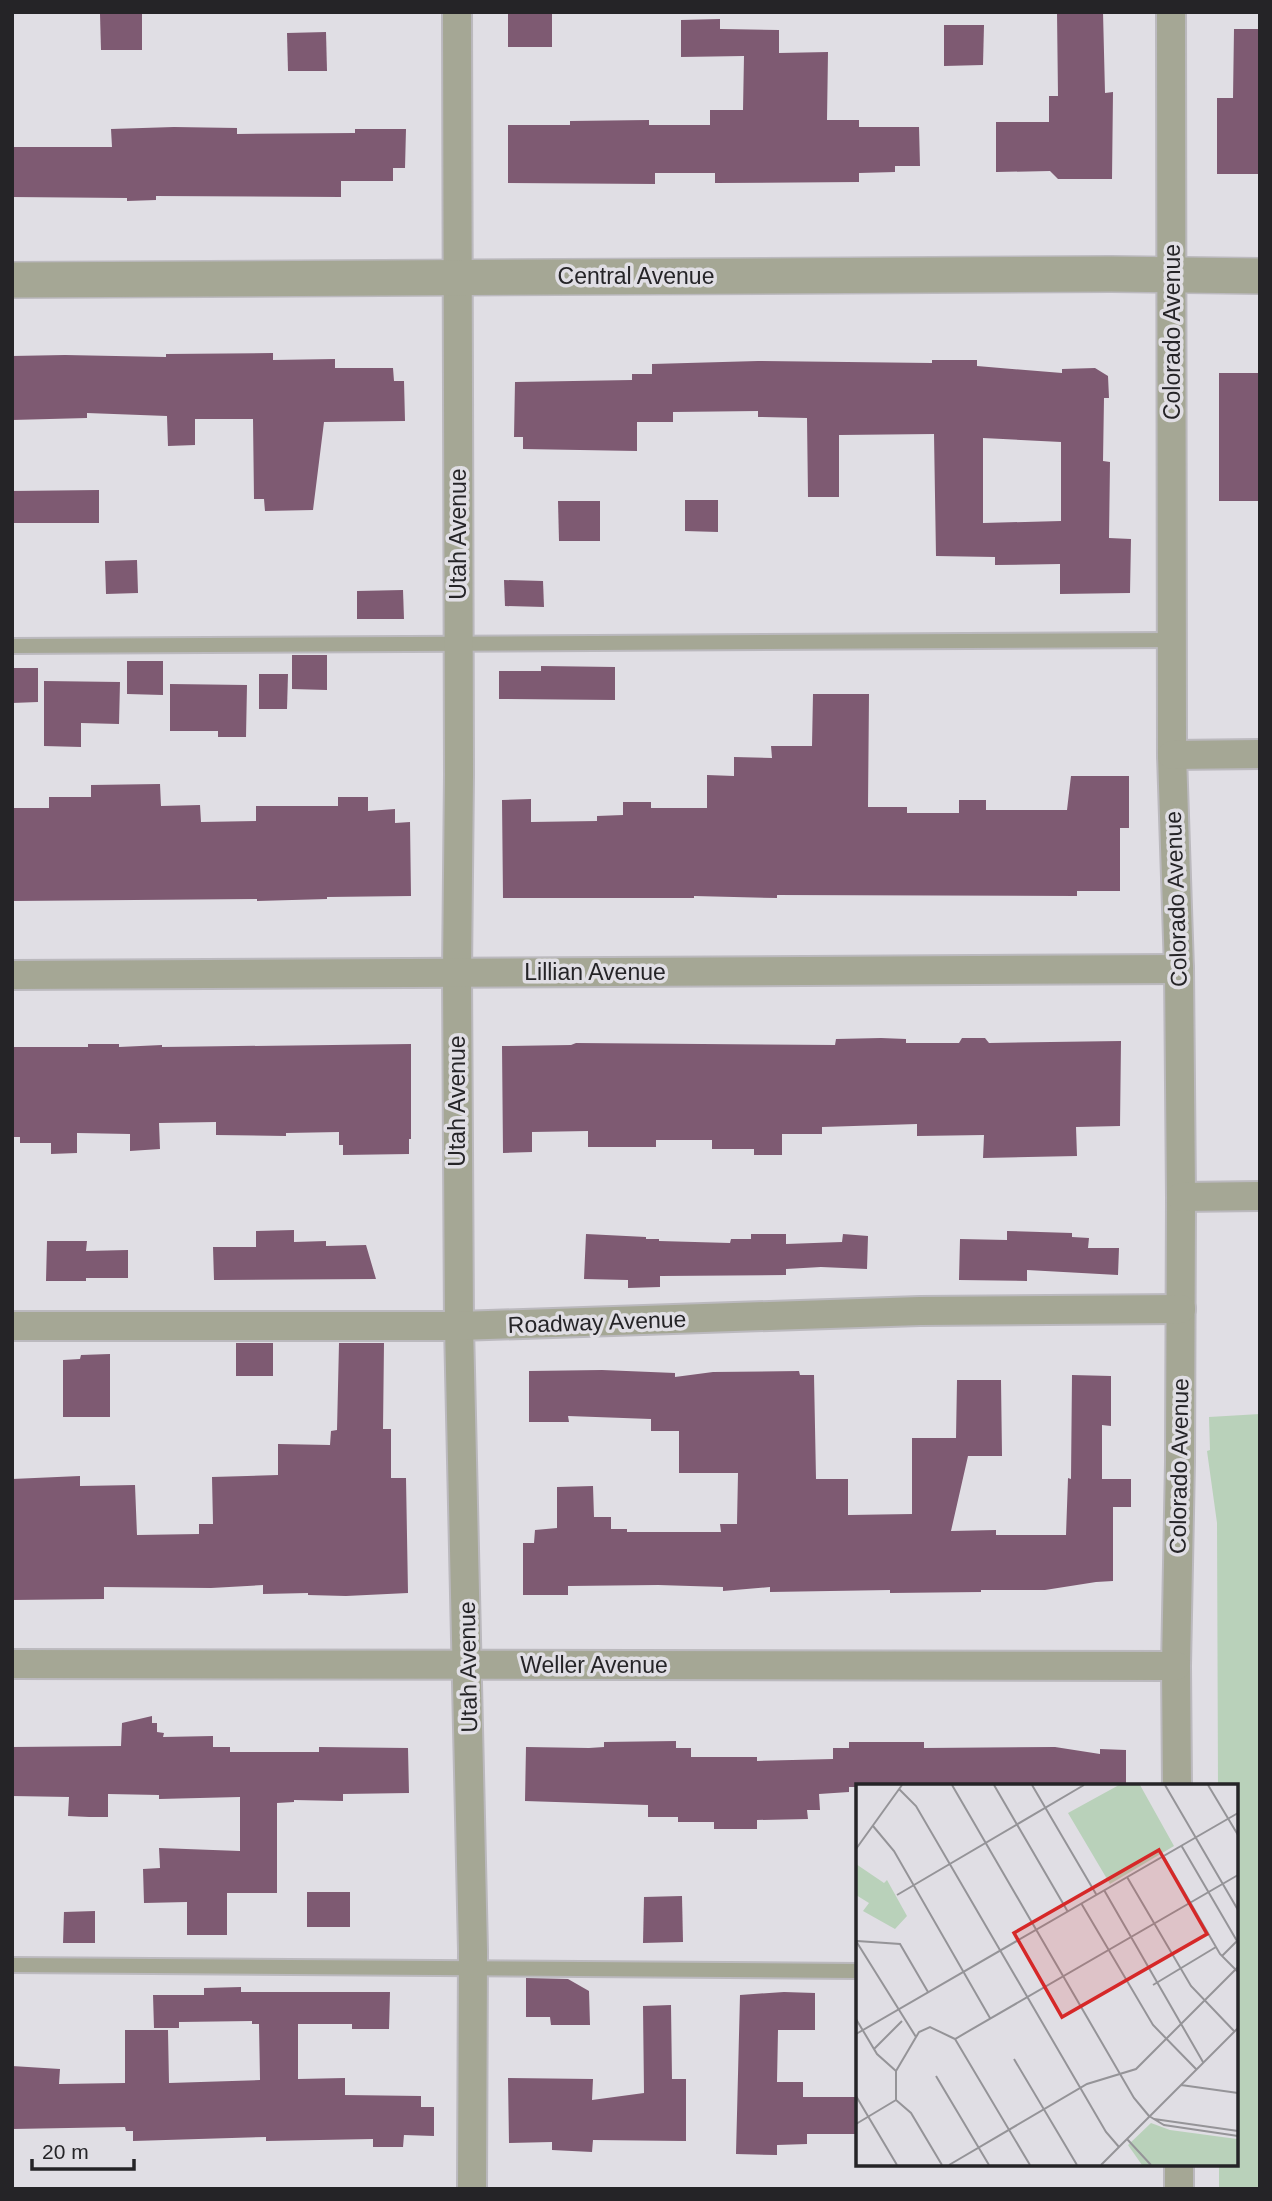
<svg xmlns="http://www.w3.org/2000/svg" width="1272" height="2201" font-family="Arial,sans-serif">
  <style>
    .green { fill: #b9d1ba }
    .building { fill: #7e5a72; fill-rule: evenodd }
    .lines { fill: none; stroke-linecap: round; stroke-linejoin: round }
    .service-casing { stroke: #bbb9be; stroke-width: 18 }
    .minor-casing { stroke: #bbb9be; stroke-width: 32 }
    .tertiary-casing { stroke: #bbb9be; stroke-width: 38 }
    .service { stroke: #a5a795; stroke-width: 14 }
    .minor { stroke: #a5a795; stroke-width: 28 }
    .tertiary { stroke: #a5a795; stroke-width: 35 }
    .labels { text-anchor: middle; dominant-baseline: central; stroke-width: 7; stroke-linejoin: round; paint-order: stroke }
    .street-label { font-size: 23px; fill: #252427; stroke: #e0dee4 }
    .inset-road { fill: none; stroke: #959498; stroke-width: 2 }
    .view { fill: #d62828; fill-opacity: 0.15; stroke: #d62828; stroke-width: 3.5 }
    .inset-edge { fill: none; stroke: #252427; stroke-width: 3.5 }
  </style>
  <rect width="100%" height="100%" fill="#e0dee4"/>
  <path class="green" d="M 1260,1414 L 1260,2189 L 1219,2189 L 1219,2164 L 1235,2164 L 1235,1786 L 1218,1786 L 1217,1523 L 1207,1451 L 1210,1450 L 1209,1417 Z"/>
  <g class="building">
    <rect x="508" y="12" width="44" height="35"/>
    <path d="M 1057,12 L 1103,12 L 1105,93 L 1113,92 L 1112,179 L 1058,179 L 1050,171 L 996,172 L 996,122 L 1049,122 L 1049,96 L 1058,96 Z"/>
    <path d="M 100,14 L 142,14 L 142,50 L 101,50 Z"/>
    <path d="M 720,19 L 720,29 L 779,30 L 779,53 L 828,52 L 827,120 L 859,120 L 859,127 L 919,127 L 920,166 L 895,166 L 895,172 L 859,173 L 859,182 L 715,183 L 715,173 L 655,173 L 655,184 L 508,183 L 508,125 L 570,125 L 570,121 L 649,120 L 649,125 L 710,125 L 710,110 L 743,110 L 744,56 L 681,57 L 681,20 Z"/>
    <path d="M 944,25 L 984,25 L 983,65 L 944,66 Z"/>
    <path d="M 1234,29 L 1260,29 L 1260,174 L 1217,174 L 1217,98 L 1233,98 Z"/>
    <path d="M 326,32 L 327,71 L 288,71 L 287,33 Z"/>
    <path d="M 174,127 L 237,128 L 237,134 L 355,133 L 355,129 L 406,129 L 405,168 L 393,168 L 393,181 L 341,181 L 341,197 L 156,196 L 156,200 L 127,201 L 127,198 L 12,197 L 12,147 L 112,147 L 111,129 Z"/>
    <path d="M 273,353 L 273,360 L 335,359 L 335,368 L 393,368 L 394,381 L 404,381 L 405,421 L 324,422 L 313,510 L 265,511 L 264,499 L 254,499 L 253,419 L 195,419 L 195,445 L 168,446 L 167,416 L 87,413 L 87,418 L 12,420 L 12,356 L 65,355 L 166,357 L 166,354 Z"/>
    <path d="M 932,360 L 977,360 L 977,366 L 1062,373 L 1062,369 L 1095,368 L 1108,376 L 1109,398 L 1104,398 L 1103,461 L 1110,462 L 1109,538 L 1131,539 L 1130,593 L 1060,594 L 1060,564 L 995,565 L 995,557 L 936,556 L 934,434 L 839,435 L 839,497 L 808,497 L 807,418 L 758,417 L 758,411 L 673,412 L 673,422 L 637,422 L 637,451 L 523,449 L 523,437 L 514,437 L 515,382 L 632,380 L 632,374 L 652,374 L 652,364 L 758,361 L 932,363 ZM 983,438 L 1061,442 L 1061,521 L 983,523 Z"/>
    <rect x="1219" y="373" width="41" height="128"/>
    <path d="M 99,490 L 99,523 L 12,523 L 12,491 Z"/>
    <path d="M 685,500 L 718,500 L 718,532 L 685,531 Z"/>
    <path d="M 558,501 L 600,501 L 600,541 L 559,541 Z"/>
    <path d="M 137,560 L 138,593 L 106,594 L 105,561 Z"/>
    <path d="M 504,580 L 543,581 L 544,607 L 505,606 Z"/>
    <path d="M 403,590 L 404,619 L 357,619 L 357,591 Z"/>
    <path d="M 292,655 L 327,655 L 327,690 L 292,689 Z"/>
    <path d="M 127,661 L 163,661 L 163,695 L 127,694 Z"/>
    <path d="M 541,666 L 615,667 L 615,700 L 499,699 L 499,671 L 541,671 Z"/>
    <path d="M 12,668 L 38,668 L 38,702 L 12,703 Z"/>
    <path d="M 259,674 L 288,674 L 287,709 L 259,709 Z"/>
    <path d="M 44,681 L 120,682 L 119,724 L 81,723 L 81,747 L 44,746 Z"/>
    <path d="M 170,684 L 247,685 L 246,737 L 218,737 L 218,731 L 170,731 Z"/>
    <path d="M 813,694 L 869,694 L 868,807 L 907,807 L 907,813 L 959,813 L 959,800 L 986,800 L 986,810 L 1067,810 L 1071,776 L 1129,776 L 1129,828 L 1120,828 L 1120,891 L 1077,891 L 1077,896 L 777,895 L 777,898 L 694,896 L 694,898 L 503,898 L 502,800 L 531,799 L 531,822 L 597,821 L 597,816 L 623,815 L 623,802 L 651,802 L 651,808 L 707,808 L 707,775 L 734,776 L 734,757 L 772,758 L 771,746 L 812,746 Z"/>
    <path d="M 160,784 L 161,806 L 200,805 L 201,822 L 256,821 L 256,806 L 338,806 L 338,797 L 368,797 L 368,811 L 395,809 L 395,823 L 410,822 L 411,896 L 327,897 L 327,899 L 257,901 L 257,899 L 12,901 L 12,808 L 49,808 L 49,797 L 91,797 L 91,785 Z"/>
    <path d="M 881,1038 L 906,1039 L 906,1043 L 959,1043 L 962,1038 L 985,1038 L 989,1043 L 1121,1041 L 1120,1126 L 1076,1127 L 1077,1156 L 983,1158 L 984,1135 L 917,1136 L 917,1124 L 822,1127 L 822,1134 L 782,1134 L 782,1155 L 754,1155 L 754,1149 L 712,1149 L 712,1140 L 656,1140 L 656,1147 L 588,1147 L 588,1131 L 532,1132 L 532,1152 L 503,1153 L 502,1046 L 571,1045 L 576,1043 L 835,1045 L 836,1039 Z"/>
    <path d="M 88,1044 L 119,1044 L 119,1047 L 162,1045 L 162,1047 L 411,1044 L 411,1139 L 409,1139 L 409,1154 L 343,1155 L 343,1145 L 339,1145 L 339,1132 L 286,1133 L 286,1136 L 216,1135 L 216,1122 L 159,1123 L 160,1149 L 130,1151 L 130,1134 L 77,1133 L 77,1153 L 51,1154 L 51,1143 L 20,1143 L 20,1137 L 12,1137 L 12,1047 L 88,1047 Z"/>
    <path d="M 294,1230 L 294,1242 L 326,1241 L 326,1246 L 366,1245 L 376,1279 L 214,1280 L 213,1247 L 256,1247 L 256,1231 Z"/>
    <path d="M 1007,1231 L 1072,1233 L 1072,1237 L 1089,1238 L 1088,1248 L 1119,1248 L 1118,1275 L 1027,1270 L 1027,1281 L 959,1280 L 960,1239 L 1007,1240 Z"/>
    <path d="M 586,1234 L 646,1237 L 646,1239 L 659,1239 L 659,1241 L 730,1243 L 731,1239 L 751,1239 L 751,1234 L 786,1234 L 786,1244 L 842,1242 L 843,1234 L 868,1236 L 867,1269 L 821,1267 L 786,1269 L 786,1275 L 660,1276 L 660,1287 L 628,1288 L 628,1280 L 584,1279 Z"/>
    <path d="M 47,1241 L 87,1241 L 86,1251 L 128,1250 L 128,1278 L 86,1278 L 86,1281 L 46,1281 Z"/>
    <rect x="236" y="1343" width="37" height="33"/>
    <path d="M 339,1343 L 384,1343 L 383,1429 L 391,1429 L 391,1478 L 406,1478 L 408,1593 L 346,1596 L 308,1595 L 308,1593 L 263,1594 L 263,1585 L 211,1588 L 104,1587 L 104,1599 L 12,1600 L 12,1479 L 80,1476 L 80,1486 L 135,1485 L 137,1535 L 199,1534 L 199,1524 L 213,1524 L 212,1477 L 278,1475 L 278,1444 L 330,1445 L 331,1431 L 337,1430 Z"/>
    <path d="M 110,1354 L 110,1417 L 63,1417 L 63,1360 L 80,1359 L 81,1355 Z"/>
    <path d="M 602,1370 L 675,1373 L 675,1377 L 713,1372 L 799,1371 L 800,1375 L 814,1375 L 816,1479 L 848,1479 L 848,1515 L 912,1514 L 912,1438 L 956,1438 L 957,1380 L 1001,1380 L 1002,1456 L 968,1456 L 951,1531 L 996,1530 L 996,1535 L 1066,1535 L 1068,1478 L 1071,1479 L 1072,1375 L 1111,1376 L 1111,1426 L 1102,1425 L 1102,1479 L 1131,1479 L 1131,1507 L 1113,1507 L 1113,1581 L 1096,1582 L 1045,1590 L 981,1590 L 981,1592 L 890,1593 L 890,1590 L 770,1592 L 770,1587 L 723,1591 L 723,1587 L 658,1585 L 568,1586 L 568,1595 L 523,1595 L 523,1543 L 534,1543 L 535,1530 L 557,1528 L 557,1487 L 593,1486 L 594,1517 L 611,1517 L 611,1529 L 627,1529 L 627,1532 L 721,1532 L 720,1524 L 737,1524 L 738,1473 L 679,1473 L 679,1431 L 651,1431 L 651,1419 L 568,1416 L 569,1422 L 529,1422 L 529,1371 Z"/>
    <path d="M 152,1716 L 152,1723 L 157,1723 L 157,1732 L 164,1733 L 163,1737 L 213,1736 L 213,1747 L 230,1747 L 230,1752 L 319,1752 L 319,1747 L 408,1748 L 409,1793 L 343,1794 L 343,1801 L 294,1800 L 294,1802 L 277,1803 L 277,1893 L 227,1893 L 227,1935 L 187,1935 L 187,1902 L 144,1903 L 143,1869 L 160,1868 L 159,1848 L 240,1851 L 240,1797 L 159,1799 L 159,1795 L 108,1794 L 108,1817 L 89,1817 L 68,1816 L 69,1797 L 12,1796 L 12,1747 L 121,1746 L 122,1723 Z"/>
    <path d="M 676,1741 L 676,1748 L 691,1748 L 691,1757 L 757,1757 L 757,1761 L 833,1759 L 833,1748 L 849,1748 L 849,1742 L 924,1742 L 924,1748 L 1055,1747 L 1100,1754 L 1100,1749 L 1126,1750 L 1126,1786 L 849,1787 L 849,1792 L 819,1794 L 820,1810 L 807,1810 L 808,1819 L 757,1820 L 757,1829 L 714,1829 L 714,1822 L 678,1822 L 678,1817 L 648,1817 L 648,1805 L 525,1801 L 526,1747 L 589,1748 L 604,1747 L 604,1742 Z"/>
    <rect x="307" y="1892" width="43" height="35"/>
    <path d="M 682,1896 L 683,1942 L 643,1943 L 644,1897 Z"/>
    <path d="M 95,1911 L 95,1943 L 63,1943 L 64,1912 Z"/>
    <path d="M 526,1978 L 568,1979 L 589,1991 L 590,2025 L 551,2025 L 550,2017 L 526,2017 Z"/>
    <path d="M 241,1987 L 241,1992 L 390,1992 L 389,2029 L 352,2029 L 352,2024 L 298,2024 L 298,2079 L 345,2078 L 345,2095 L 421,2096 L 421,2107 L 434,2107 L 434,2136 L 404,2135 L 403,2147 L 373,2147 L 373,2139 L 266,2141 L 266,2137 L 133,2141 L 133,2131 L 126,2131 L 125,2127 L 12,2129 L 12,2066 L 60,2069 L 59,2084 L 125,2083 L 125,2030 L 168,2030 L 169,2083 L 260,2080 L 259,2024 L 252,2024 L 252,2021 L 179,2022 L 179,2028 L 154,2028 L 153,1995 L 204,1995 L 204,1988 Z"/>
    <path d="M 784,1992 L 815,1993 L 815,2030 L 778,2030 L 777,2082 L 803,2082 L 803,2097 L 857,2097 L 857,2134 L 807,2134 L 807,2144 L 777,2145 L 777,2155 L 736,2154 L 740,1995 Z"/>
    <path d="M 671,2005 L 672,2079 L 686,2079 L 686,2141 L 593,2140 L 592,2152 L 552,2150 L 552,2142 L 509,2143 L 508,2078 L 593,2079 L 592,2100 L 644,2093 L 643,2006 Z"/>
  </g>
  <g class="lines">
    <defs>
      <g id="service">
        <path d="M 12,646 L 1172,640"/>
        <path d="M 12,1965 L 857,1971"/>
      </g>
      <g id="minor">
        <path d="M 457,12 L 459,775 L 457,973 L 459,1326 L 473,1951 L 472,2189"/>
        <path d="M 1171,12 L 1172,755 L 1179,969 L 1181,1197 L 1180,1462 L 1176,1666 L 1177,1786"/>
        <path d="M 1172,755 L 1260,754"/>
        <path d="M 12,975 L 1179,969"/>
        <path d="M 1181,1197 L 1260,1196"/>
        <path d="M 12,1326 L 459,1326 L 920,1311 L 1181,1309"/>
        <path d="M 12,1664 L 1176,1666"/>
        <path d="M 1179,2164 L 1179,2189"/>
      </g>
      <path id="tertiary" d="M 12,280 L 1111,274 L 1260,276"/>
    </defs>
    <use href="#service" class="service-casing"/>
    <use href="#minor" class="minor-casing"/>
    <use href="#tertiary" class="tertiary-casing"/>
    <use href="#service" class="service"/>
    <use href="#minor" class="minor"/>
    <use href="#tertiary" class="tertiary"/>
  </g>
  <g class="labels">
    <g class="street-label">
      <text x="636" y="276">Central Avenue</text>
      <text transform="translate(1172 332) rotate(-90)">Colorado Avenue</text>
      <text transform="translate(458 534) rotate(-90)">Utah Avenue</text>
      <text transform="translate(1176 899) rotate(-92)">Colorado Avenue</text>
      <text x="595" y="972">Lillian Avenue</text>
      <text transform="translate(457 1101) rotate(-90)">Utah Avenue</text>
      <text transform="translate(597 1322) rotate(-2)">Roadway Avenue</text>
      <text transform="translate(1179 1466) rotate(-89)">Colorado Avenue</text>
      <text x="594" y="1665">Weller Avenue</text>
      <text transform="translate(468 1667) rotate(-91)">Utah Avenue</text>
    </g>
  </g>
  <g transform="translate(856 1784)">
    <rect width="382" height="382" fill="#e0dee4"/>
    <path d="M 263,1 L 284,1 L 318,62 L 254,100 L 212,29 ZM 0,80 L 28,99 L 31,96 L 51,132 L 39,145 L 7,127 L 13,119 L 0,111 ZM 295,339 L 314,346 L 381,355 L 381,381 L 286,381 L 272,361 Z" fill="#b9d1ba"/>
    <path class="inset-road" d="M 96,1 L 278,314 L 293,332M 138,1 L 212,128M 176,1 L 240,110M 309,1 L 382,126M 352,1 L 382,51M 43,5 L 60,22 L 250,348 L 263,363M 17,42 L 38,67 L 134,234M 325,61 L 381,157M 0,65 L 46,1M 308,73 L 364,170 L 382,188M 271,93 L 335,202 L 378,247M 248,106 L 347,278M 41,111 L 228,1M 225,119 L 297,241 L 340,285M 0,157 L 60,253M 1,157 L 44,160 L 72,208M 366,172 L 382,156M 297,201 L 360,163M 0,235 L 21,270 L 40,287M 0,250 L 382,29M 99,255 L 174,381M 18,265 L 46,237M 158,275 L 221,381M 80,292 L 133,381M 325,301 L 382,309M 0,312 L 41,381M 40,316 L 40,287 L 63,248 L 74,243 L 99,255 L 382,91M 40,316 L 55,329 L 86,381M 293,332 L 308,341 L 382,352M 298,335 L 382,347M 0,340 L 40,316M 271,355 L 295,381M 93,381 L 231,300 L 280,285 L 382,183M 245,381 L 382,244"/>
    <path class="view" d="M 303,66 L 351,150 L 206,233 L 158,149 Z"/>
    <rect width="382" height="382" class="inset-edge"/>
  </g>
  <rect width="1272" height="2201" fill="none" stroke="#252427" stroke-width="28"/>
  <path d="M32 2159v10h102v-10" fill="none" stroke="#252427" stroke-width="3.5"/>
  <text x="42" y="2159" font-size="21" fill="#252427" stroke="#e0dee4" stroke-width="5" paint-order="stroke">20 m</text>
</svg>
